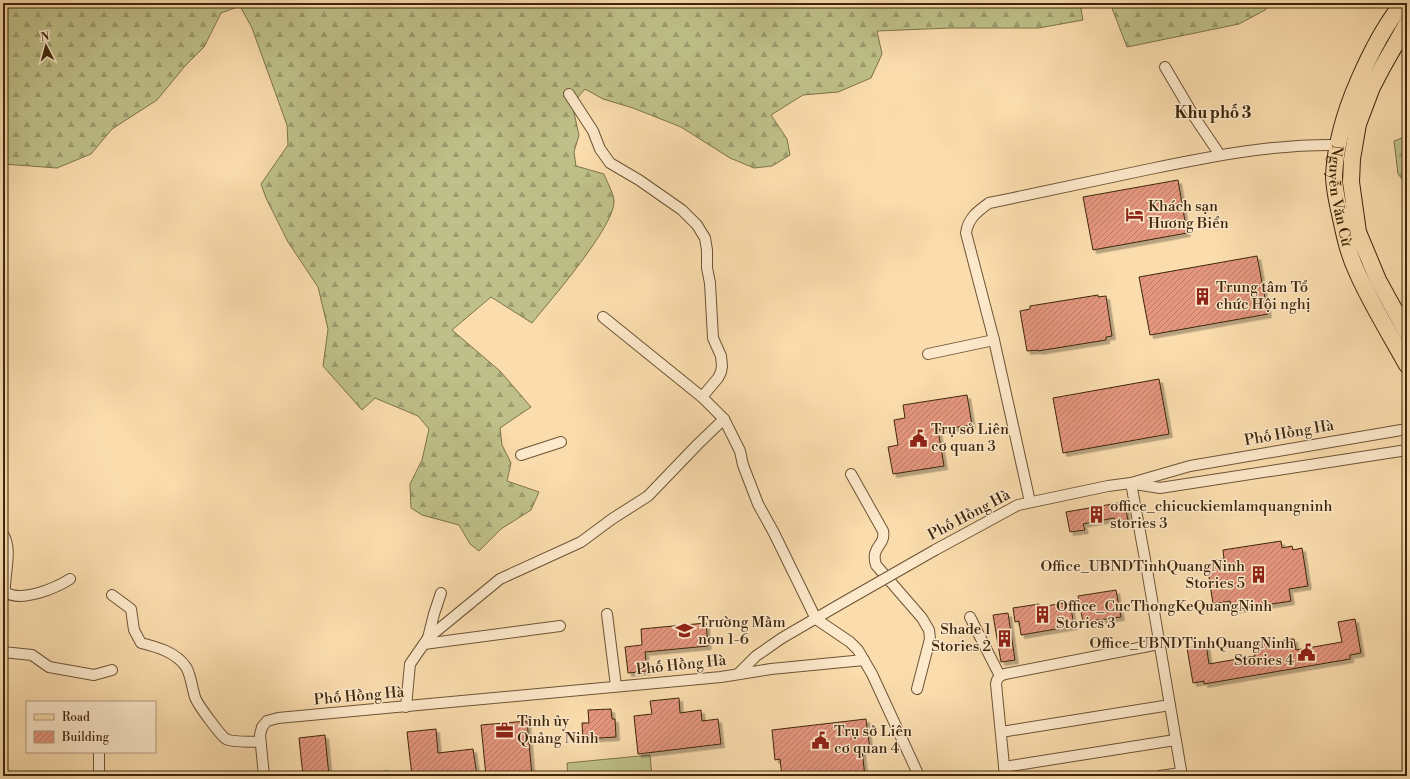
<svg xmlns="http://www.w3.org/2000/svg" width="1410" height="779" font-family="'Libre Bodoni',serif">
  <style>
    .green { fill: #bfc089; stroke: #7e734a }
    .forest { fill: url(#forest-firs); stroke: #7e734a }
    .building { fill: url(#building-hatch); stroke: #3e260b; filter: url(#shadow) }
    .lines { fill: none; stroke-linecap: round; stroke-linejoin: round }
    .street-casing { stroke: #6d5434; stroke-width: 12 }
    .primary-casing { stroke: #3e260b; stroke-width: 18 }
    .street { stroke: #fce8ca; stroke-width: 10 }
    .primary { stroke: #fadcad; stroke-width: 16 }
    .street-bridge-casing { stroke: #6d5434; stroke-width: 12; stroke-linecap: butt }
    .street-bridge { stroke: #fce8ca; stroke-width: 10 }
    .labels { text-anchor: middle; dominant-baseline: central; stroke-width: 3; stroke-linejoin: round; paint-order: stroke }
    .street-label { font-size: 15px; fill: #3e260b; stroke: #fce8ca }
    .poi-label { font-size: 15px; fill: #3e260b; stroke: #fce8ca; text-anchor: start }
    .neighbourhood-label { font-size: 16px; font-weight: bold; fill: #3e260b; stroke: #fce8ca }
  </style>
  <defs>
    <pattern id="forest-firs" width="22" height="20" patternUnits="userSpaceOnUse"><rect width="22" height="20" fill="#bfc089"/><path d="M5 1l3.5 6h-7zM16 11l3.5 6h-7z" fill="#9d9c6e"/></pattern>
    <pattern id="building-hatch" width="6" height="6" patternUnits="userSpaceOnUse"><rect width="6" height="6" fill="#e4967e"/><path d="M-1 1l2-2M0 6l6-6M5 7l2-2" fill="none" stroke="#ba7a65"/></pattern>
    <filter id="shadow"><feDropShadow dx="3.5" dy="3.5" stdDeviation="0" flood-color="#0004"/></filter>
  </defs>
  <rect width="100%" height="100%" fill="#fadcad"/>
  <filter id="stains"><feTurbulence type="fractalNoise" baseFrequency=".005" numOctaves="4"/><feColorMatrix values="0 0 0 0 .2 0 0 0 0 .09 0 0 0 0 .02 0 0 0 .5 -.17"/></filter>
  <radialGradient id="worn" r=".72"><stop offset=".6" stop-color="#630" stop-opacity="0"/><stop offset="1" stop-color="#630" stop-opacity=".3"/></radialGradient>
  <path class="green" d="M 650,755 L 652,776 L 568,776 L 567,763 Z"/>
  <g class="forest">
    <path d="M 3,3 L 1080,3 L 1083,20 L 1039,28 L 950,28 L 877,31 L 882,54 L 871,78 L 838,92 L 803,95 L 771,115 L 787,139 L 790,155 L 772,166 L 754,168 L 730,158 L 681,127 L 633,108 L 603,99 L 585,89 L 572,104 L 579,135 L 574,152 L 576,166 L 604,174 C 607,182 613,192 614,200 C 617,224 549,302 532,323 L 491,297 L 452,330 L 500,371 L 531,407 L 500,428 L 502,445 L 511,463 L 507,481 L 539,492 L 531,510 L 501,529 L 479,551 L 470,544 L 459,525 L 422,515 L 411,508 L 410,484 L 422,460 L 429,429 L 418,416 L 375,398 L 362,410 L 323,366 L 328,329 L 318,287 L 288,242 L 266,198 L 261,184 L 288,145 L 287,125 L 252,28 L 240,6 L 221,13 L 204,47 L 185,66 L 157,100 L 112,129 L 91,154 L 57,168 L 3,164 Z"/>
    <path d="M 1110,3 L 1272,3 L 1265,10 L 1239,24 L 1127,47 Z"/>
    <path d="M 1407,136 L 1407,185 L 1398,174 L 1394,141 Z"/>
  </g>
  <g class="building">
    <path d="M 1178,180 L 1187,233 L 1093,250 L 1083,197 Z"/>
    <path d="M 1257,256 L 1268,314 L 1150,335 L 1139,277 Z"/>
    <path d="M 1098,295 L 1098,297 L 1106,296 L 1112,336 L 1106,337 L 1106,340 L 1038,351 L 1038,350 L 1027,351 L 1020,311 L 1030,309 L 1030,306 Z"/>
    <path d="M 1159,379 L 1169,434 L 1063,453 L 1053,398 Z"/>
    <path d="M 967,395 L 972,425 L 938,430 L 944,466 L 893,474 L 888,447 L 898,445 L 894,420 L 905,418 L 903,405 Z"/>
    <path d="M 1124,502 L 1128,520 L 1115,522 L 1114,518 L 1083,524 L 1085,530 L 1070,532 L 1066,512 Z"/>
    <path d="M 1281,541 L 1282,548 L 1292,546 L 1293,550 L 1302,548 L 1308,586 L 1289,589 L 1291,601 L 1285,602 L 1232,610 L 1230,601 L 1213,604 L 1207,564 L 1214,564 L 1213,560 L 1224,559 L 1223,550 Z"/>
    <path d="M 1116,590 L 1121,617 L 1083,622 L 1078,596 Z"/>
    <path d="M 1070,602 L 1074,626 L 1021,635 L 1019,621 L 1015,622 L 1013,608 L 1039,604 L 1040,607 Z"/>
    <path d="M 1008,613 L 1015,660 L 1001,662 L 993,615 Z"/>
    <path d="M 1355,619 L 1361,653 L 1350,655 L 1350,659 L 1204,684 L 1204,681 L 1193,683 L 1187,648 L 1206,644 L 1209,664 L 1255,656 L 1253,646 L 1291,639 L 1294,639 L 1296,650 L 1342,642 L 1338,622 Z"/>
    <path d="M 706,623 L 708,646 L 645,652 L 647,671 L 628,673 L 625,647 L 642,645 L 641,629 Z"/>
    <path d="M 679,698 L 680,713 L 701,710 L 702,721 L 718,719 L 721,744 L 638,754 L 634,716 L 652,714 L 650,701 Z"/>
    <path d="M 611,709 L 612,719 L 615,719 L 616,737 L 583,739 L 582,723 L 589,723 L 588,710 Z"/>
    <path d="M 866,719 L 870,750 L 862,751 L 865,776 L 782,776 L 780,759 L 775,760 L 772,730 Z"/>
    <path d="M 527,721 L 532,776 L 486,776 L 481,725 Z"/>
    <path d="M 436,729 L 438,753 L 473,749 L 477,776 L 412,776 L 407,732 Z"/>
    <path d="M 325,735 L 329,776 L 303,776 L 299,738 Z"/>
    <path d="M 388,771 L 388,776 L 359,776 L 359,774 Z"/>
  </g>
  <g class="lines">
    <defs>
      <g id="street">
        <path d="M 1165,67 L 1195,118 L 1220,155"/>
        <path d="M 569,94 L 593,131 L 600,149 L 610,163 L 639,180 L 682,210 L 697,225 L 705,238 L 707,250 L 707,268 L 710,283 L 713,338 L 721,356 L 722,366 L 721,372 L 718,378 L 702,397"/>
        <path d="M 603,317 L 702,397 L 724,419 L 740,451 L 743,465 L 758,504 L 774,533 L 816,619 L 850,642 L 858,650 L 872,674 L 919,776"/>
        <path d="M 928,354 L 994,340"/>
        <path d="M 521,455 L 561,442"/>
        <path d="M 851,474 L 883,531 C 886,546 870,546 876,565 L 922,618 L 929,630 L 930,639 L 917,689"/>
        <path d="M 1131,483 L 1147,570 L 1182,776"/>
        <path d="M 1135,484 L 1160,488 L 1407,450"/>
        <path d="M 1030,502 L 994,340 L 966,233 C 968,218 978,211 989,203 C 1043,192 1097,180 1150,169 C 1213,156 1273,144 1337,145"/>
        <path d="M 3,534 C 13,549 4,575 5,592 C 21,603 56,588 70,579"/>
        <path d="M 935,550 L 1018,505 L 1108,486 L 1131,483 L 1190,466 L 1407,429"/>
        <path d="M 112,595 L 131,609 L 134,630 L 141,643 C 157,647 176,652 186,667 C 191,675 192,688 195,697 C 197,704 221,736 226,739 C 234,743 251,741 260,742"/>
        <path d="M 607,614 L 616,686"/>
        <path d="M 970,617 L 1000,676"/>
        <path d="M 428,638 L 434,614 L 441,593"/>
        <path d="M 424,644 L 560,626"/>
        <path d="M 3,652 L 32,655 L 49,667 L 94,675 L 112,670"/>
        <path d="M 738,674 L 756,656 L 782,638 L 837,606"/>
        <path d="M 406,707 L 410,664 L 428,638 L 500,579 L 581,542 L 612,519 L 648,496 L 698,444 L 724,419"/>
        <path d="M 1001,732 L 1170,705"/>
        <path d="M 1004,767 L 1175,740"/>
        <path d="M 99,776 L 99,752"/>
        <path d="M 264,776 L 260,735 L 262,727 L 267,721 L 278,718 L 721,677 L 771,669 L 864,660"/>
        <path d="M 1005,776 L 996,684 C 997,678 999,676 1005,674 L 1159,644"/>
        <path d="M 1160,776 L 1181,773"/>
      </g>
      <g id="primary">
        <path id="s1" d="M 1403,3 C 1384,26 1370,54 1358,82 C 1345,112 1336,142 1334,175 C 1334,188 1337,201 1340,214 C 1344,233 1348,253 1357,272 C 1371,304 1390,334 1407,365"/>
        <path d="M 1407,24 L 1383,66 L 1372,87 L 1358,124 L 1352,159 L 1351,182 L 1358,232 L 1378,280 L 1407,333"/>
      </g>
    </defs>
    <use href="#street" class="street-casing"/>
    <use href="#primary" class="primary-casing"/>
    <use href="#street" class="street"/>
    <use href="#primary" class="primary"/>
    <defs>
      <path id="street-bridge" d="M 837,606 L 935,550"/>
    </defs>
    <use href="#street-bridge" class="street-bridge-casing"/>
    <use href="#street-bridge" class="street-bridge"/>
  </g>
  <defs>
    <symbol id="hotel-bare" viewBox="-9 -9 18 18"><path d="M-6-4.5h1.5V1H6V5H4.5V3h-9V5H-6ZM-4 0a1.8 1.8 0 1 1 3.6 0ZM.5 0V-2.5h3Q6-2.5 6 0Z" fill="#8f2418" stroke="#fce8ca" stroke-width="2.5" paint-order="stroke"/></symbol>
    <symbol id="building-bare" viewBox="-9 -9 18 18"><path d="M-4-6H4V6H1V3H-1V6H-4ZM-2.5-4.3h1.7v1.8h-1.7ZM.8-4.3h1.7v1.8H.8ZM-2.5-1h1.7V.8h-1.7ZM.8-1h1.7V.8H.8Z" fill="#8f2418" stroke="#fce8ca" stroke-width="2.5" paint-order="stroke"/></symbol>
    <symbol id="civic-bare" viewBox="-9 -9 18 18"><path d="M-.6-6.5H3V-4.5H.6V-3L4-1V1h2V6H-6V1h2V-1L-.6-3ZM-1.2 2.5V6h2.4V2.5Z" fill="#8f2418" stroke="#fce8ca" stroke-width="2.5" paint-order="stroke"/></symbol>
    <symbol id="school-bare" viewBox="-9 -9 18 18"><path d="M0-5L7-2L0 1L-7-2ZM-4 1L0 2.5L4 1V4Q0 6-4 4Z" fill="#8f2418" stroke="#fce8ca" stroke-width="2.5" paint-order="stroke"/></symbol>
    <symbol id="office-bare" viewBox="-9 -9 18 18"><path d="M-6-3h4V-5.5h4V-3h4V5H-6ZM-1-4.5V-3h2v-1.5ZM-6 0V1H6V0Z" fill="#8f2418" stroke="#fce8ca" stroke-width="2.5" paint-order="stroke"/></symbol>
  </defs>
  <g fill-rule="evenodd">
    <use href="#hotel-bare" x="1122" y="202" width="25" height="25"/>
    <use href="#building-bare" x="1190" y="284" width="25" height="25"/>
    <use href="#civic-bare" x="906" y="426" width="25" height="25"/>
    <use href="#building-bare" x="1084" y="502" width="25" height="25"/>
    <use href="#building-bare" x="1246" y="562" width="25" height="25"/>
    <use href="#building-bare" x="1030" y="602" width="25" height="25"/>
    <use href="#school-bare" x="672" y="618" width="25" height="25"/>
    <use href="#building-bare" x="992" y="626" width="25" height="25"/>
    <use href="#civic-bare" x="1294" y="640" width="25" height="25"/>
    <use href="#office-bare" x="492" y="718" width="25" height="25"/>
    <use href="#civic-bare" x="808" y="728" width="25" height="25"/>
  </g>
  <g class="labels">
    <g class="street-label">
      <text stroke="none"><textPath href="#s1" startOffset="209">Nguyễn Văn Cừ</textPath></text>
      <text transform="translate(1289 433) rotate(-10)">Phố Hồng Hà</text>
      <text transform="translate(969 515) rotate(-28)">Phố Hồng Hà</text>
      <text transform="translate(681 665) rotate(-6)">Phố Hồng Hà</text>
      <text transform="translate(359 696) rotate(-5)">Phố Hồng Hà</text>
    </g>
    <g class="poi-label">
      <text x="1148" y="206">Khách sạn<tspan x="1148" dy="17">Hương Biển</tspan></text>
      <text x="1216" y="287">Trung tâm Tổ<tspan x="1216" dy="17">chức Hội nghị</tspan></text>
      <text x="931" y="429">Trụ sở Liên<tspan x="931" dy="17">cơ quan 3</tspan></text>
      <text x="1110" y="506">office_chicuckiemlamquangninh<tspan x="1110" dy="17">stories 3</tspan></text>
      <text x="1245" y="566" text-anchor="end">Office_UBNDTinhQuangNinh<tspan x="1245" dy="17">Stories 5</tspan></text>
      <text x="1056" y="606">Office_CucThongKeQuangNinh<tspan x="1056" dy="17">Stories 3</tspan></text>
      <text x="698" y="622">Trường Mầm<tspan x="698" dy="17">non 1-6</tspan></text>
      <text x="991" y="629" text-anchor="end">Shade 1<tspan x="991" dy="17">Stories 2</tspan></text>
      <text x="1294" y="643" text-anchor="end">Office_UBNDTinhQuangNinh<tspan x="1294" dy="17">Stories 4</tspan></text>
      <text x="517" y="721">Tỉnh ủy<tspan x="517" dy="17">Quảng Ninh</tspan></text>
      <text x="834" y="731">Trụ sở Liên<tspan x="834" dy="17">cơ quan 4</tspan></text>
    </g>
    <g class="neighbourhood-label">
      <text x="1213" y="113">Khu phố 3</text>
    </g>
  </g>
  <rect width="1410" height="779" fill="none" stroke="#fadcad" stroke-width="16"/>
  <rect x="4" y="4" width="1402" height="771" fill="none" stroke="#3e260b" stroke-width="2"/>
  <rect x="8" y="8" width="1394" height="763" fill="none" stroke="#3e260b"/>
  <rect x="26" y="701" width="130" height="52" fill="#fce8ca" stroke="#b09a7e"/>
  <rect x="34" y="714" width="20" height="6" fill="#fadcad" stroke="#b09a7e"/>
  <text x="62" y="721" font-size="12" fill="#3e260b">Road</text>
  <rect x="34" y="731" width="20" height="12" fill="url(#building-hatch)" stroke="#b09a7e"/>
  <text x="62" y="741" font-size="12" fill="#3e260b">Building</text>
  <g transform="translate(46 46) rotate(354)" stroke="#fce8ca" stroke-width="3" paint-order="stroke">
  <path d="M0-3L7 15L0 10L-7 15Z" fill="#3e260b"/>
  <text y="-6" font-size="11" font-weight="bold" text-anchor="middle" fill="#3e260b">N</text>
  </g>
  <rect width="100%" height="100%" filter="url(#stains)"/>
  <rect width="100%" height="100%" fill="url(#worn)"/>
</svg>
